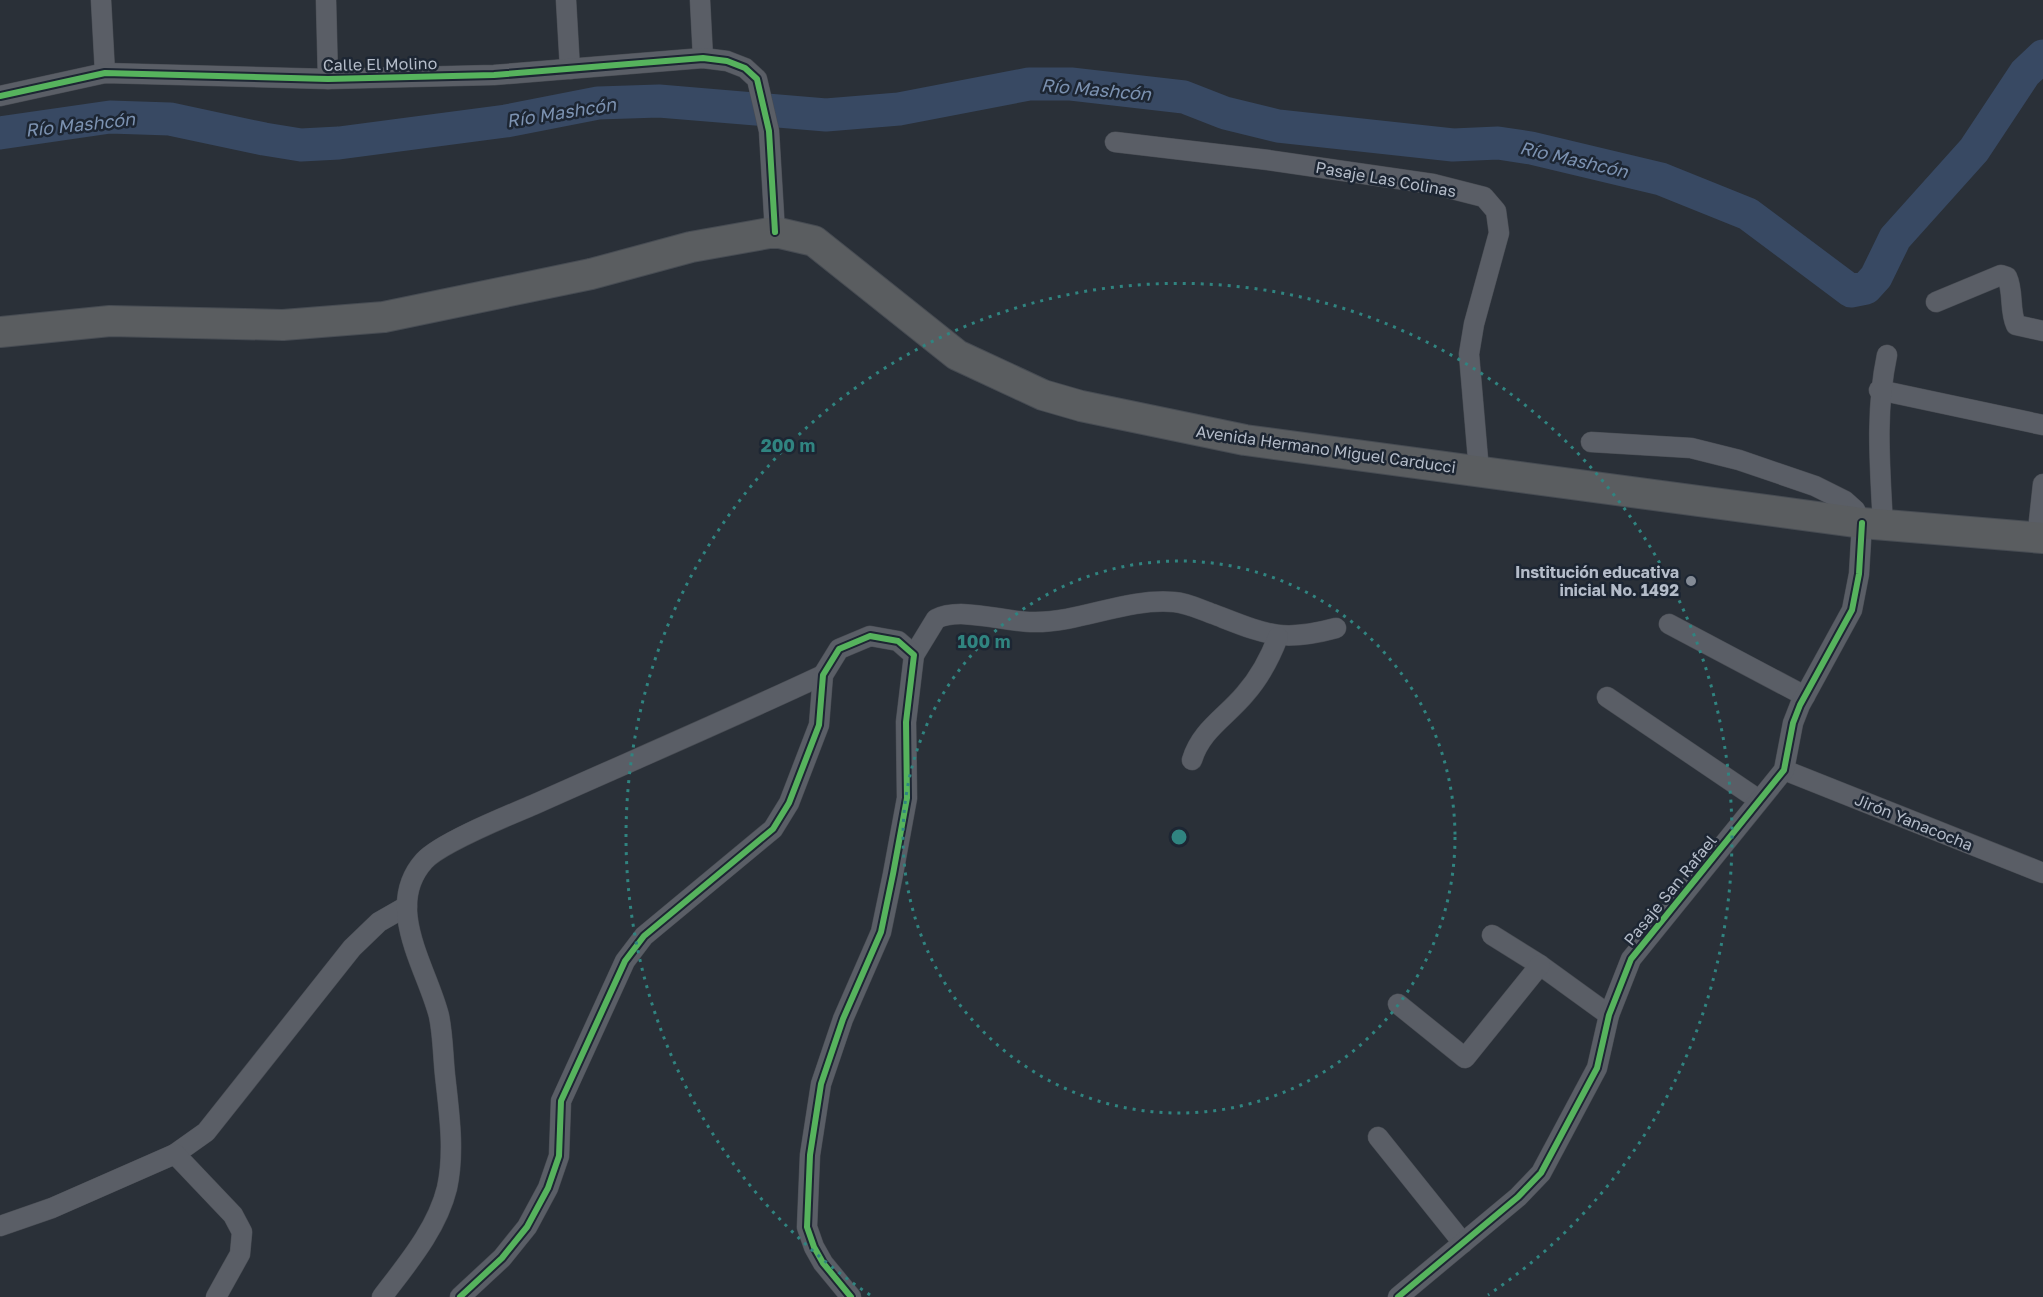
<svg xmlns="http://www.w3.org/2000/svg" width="2043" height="1297" font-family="'Golos Text',sans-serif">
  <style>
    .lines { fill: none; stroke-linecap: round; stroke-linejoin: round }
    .river { stroke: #384963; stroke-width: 33 }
    .minor-casing { stroke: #484c53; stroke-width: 21 }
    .highway-casing { stroke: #474c53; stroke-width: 32 }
    .minor { stroke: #5a5e66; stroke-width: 20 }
    .highway { stroke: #5a5d60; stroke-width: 30 }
    .cycleway-casing { stroke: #1d2633; stroke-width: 10 }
    .cycleway { stroke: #56b35d; stroke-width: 6 }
    .ring { fill: none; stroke: #308480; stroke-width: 3; stroke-dasharray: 3 6 }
    .poi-dot { fill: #848b96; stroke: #1d2633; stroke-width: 2 }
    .labels { text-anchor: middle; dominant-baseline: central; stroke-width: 5; stroke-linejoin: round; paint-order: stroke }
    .street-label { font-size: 16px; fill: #b4bcc9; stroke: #1d2633 }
    .poi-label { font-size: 16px; font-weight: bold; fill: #b4bcc9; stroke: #1d2633; text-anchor: end }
    .water-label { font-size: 18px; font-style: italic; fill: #7c92b1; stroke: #1d2633 }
    .centre { fill: #308480; stroke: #1d2633; stroke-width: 3 }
    .ring-label { font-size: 18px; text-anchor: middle; font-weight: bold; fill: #308480; stroke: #1d2633; stroke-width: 5; stroke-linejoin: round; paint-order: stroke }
  </style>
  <rect width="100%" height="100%" fill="#2a3038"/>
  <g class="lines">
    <path class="river" d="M 0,133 L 110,117 L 170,119 L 264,139 L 301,145 L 339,143 L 506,121 L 598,103 L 659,101 L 826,115 L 899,109 L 1029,84 L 1071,84 L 1184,97 L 1225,113 L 1278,126 L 1453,145 L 1498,143 L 1531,148 L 1661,179 L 1748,214 L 1851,291 L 1866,288 L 1876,277 L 1895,238 L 1974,150 L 2025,73 L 2043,56"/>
    <defs>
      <g id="minor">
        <path d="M 101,0 L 105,73"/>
        <path d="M 326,0 L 328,79"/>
        <path d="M 566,0 L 570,69"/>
        <path d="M 700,0 L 703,58"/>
        <path d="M 0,96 L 105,73 L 328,79 L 494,75 L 703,58 L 727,61 L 745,68 L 757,79 L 769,131 L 775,232"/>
        <path d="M 1115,142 L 1268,160 L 1433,184 L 1484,197 L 1496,211 L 1499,233 L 1474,324 L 1469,354 L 1479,471"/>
        <path d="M 1936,302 L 2001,275 L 2007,277 C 2014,292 2009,310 2016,325 L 2043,331"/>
        <path d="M 1879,390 L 2043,425"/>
        <path d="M 1883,525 C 1880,467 1875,412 1887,355"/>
        <path d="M 2037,539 L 2043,484"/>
        <path d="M 1669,624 L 1805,696"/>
        <path d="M 914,655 L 936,619 C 961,606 1006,623 1035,622 C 1082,622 1126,598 1174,602 C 1188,603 1201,610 1213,614 C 1265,634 1281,643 1336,628"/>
        <path d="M 1607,697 L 1759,800"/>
        <path d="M 1192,760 C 1201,730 1226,717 1245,694 C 1260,677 1270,658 1278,637"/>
        <path d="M 1784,770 L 2043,873"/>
        <path d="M 1492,935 L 1540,965 L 1609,1015"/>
        <path d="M 1398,1004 L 1465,1058 L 1540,965"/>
        <path d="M 1378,1137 L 1463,1243"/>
        <path d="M 175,1154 L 206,1132 L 352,948 L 379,922 L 407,906"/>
        <path d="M 0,1226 L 52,1208 L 175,1154 L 233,1215 L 242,1232 L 240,1254 L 216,1297"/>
        <path d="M 382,1297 C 407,1264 437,1229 447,1188 C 455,1151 449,1112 445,1075 C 443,1056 443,1035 439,1016 C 427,968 383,907 424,861 C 440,843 507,816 533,805 C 629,762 727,720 823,675"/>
        <path d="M 460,1297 L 502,1258 L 527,1227 L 548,1188 L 559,1156 L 561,1101 L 625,961 L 644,936 L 773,829 L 789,803 L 819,725 L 823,675 L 839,649 L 870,636 L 898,641 L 914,655 L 906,722 L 907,798 L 893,874 L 881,932 L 843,1019 L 821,1084 L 810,1155 L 807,1227 L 814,1247 L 823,1263 L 851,1297"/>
        <path d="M 1398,1297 L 1518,1197 L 1541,1173 L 1597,1068 L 1609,1015 L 1631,959 L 1784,770 L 1793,723 L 1800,705 L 1852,610 L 1859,574 L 1862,523 L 1855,510 L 1845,501 L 1815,486 L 1739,460 L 1691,448 L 1591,442"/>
      </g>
      <path id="highway" d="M 0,332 L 110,321 L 283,325 L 384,317 L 591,274 L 691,247 L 775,232 L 814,241 L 957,355 L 1043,395 L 1081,406 L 1245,440 L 1862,523 L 2043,538"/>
    </defs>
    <use href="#minor" class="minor-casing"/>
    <use href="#highway" class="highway-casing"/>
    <use href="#minor" class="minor"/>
    <use href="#highway" class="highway"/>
    <defs>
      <g id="cycleway">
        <path d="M 0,96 L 105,73 L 328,79 L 494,75 L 703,58 L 727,61 L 745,68 L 757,79 L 769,131 L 775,232"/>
        <path d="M 460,1297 L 502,1258 L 527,1227 L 548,1188 L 559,1156 L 561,1101 L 625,961 L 644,936 L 773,829 L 789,803 L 819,725 L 823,675 L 839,649 L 870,636 L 898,641 L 914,655 L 906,722 L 907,798 L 893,874 L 881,932 L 843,1019 L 821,1084 L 810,1155 L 807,1227 L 814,1247 L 823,1263 L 851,1297"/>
        <path d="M 1398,1297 L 1518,1197 L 1541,1173 L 1597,1068 L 1609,1015 L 1631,959 L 1784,770 L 1793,723 L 1800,705 L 1852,610 L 1859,574 L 1862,523"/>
      </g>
    </defs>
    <use href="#cycleway" class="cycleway-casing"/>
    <use href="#cycleway" class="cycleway"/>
  </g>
  <g class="ring">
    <circle cx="1179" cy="837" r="276"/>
    <path d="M870 1295A553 553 0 1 1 1488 1295"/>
  </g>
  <circle class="poi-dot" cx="1691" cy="581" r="6"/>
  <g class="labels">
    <g class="street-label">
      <text transform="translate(380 64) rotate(-1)">Calle El Molino</text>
      <text transform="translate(1386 179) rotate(10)">Pasaje Las Colinas</text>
      <text transform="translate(1326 449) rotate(8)">Avenida Hermano Miguel Carducci</text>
      <text transform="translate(1914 822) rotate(22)">Jirón Yanacocha</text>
      <text transform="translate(1670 890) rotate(-51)">Pasaje San Rafael</text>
    </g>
    <g class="poi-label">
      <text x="1679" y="572">Institución educativa<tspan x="1679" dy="18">inicial No. 1492</tspan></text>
    </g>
    <g class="water-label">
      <text transform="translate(1096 89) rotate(5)">Río Mashcón</text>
      <text transform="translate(561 112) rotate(-9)">Río Mashcón</text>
      <text transform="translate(80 124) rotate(-6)">Río Mashcón</text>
      <text transform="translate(1574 159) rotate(13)">Río Mashcón</text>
    </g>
  </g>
  <circle cx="1179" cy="837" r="9" class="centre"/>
  <g class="ring-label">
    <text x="788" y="452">200 m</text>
    <text x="984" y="648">100 m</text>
  </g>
</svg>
